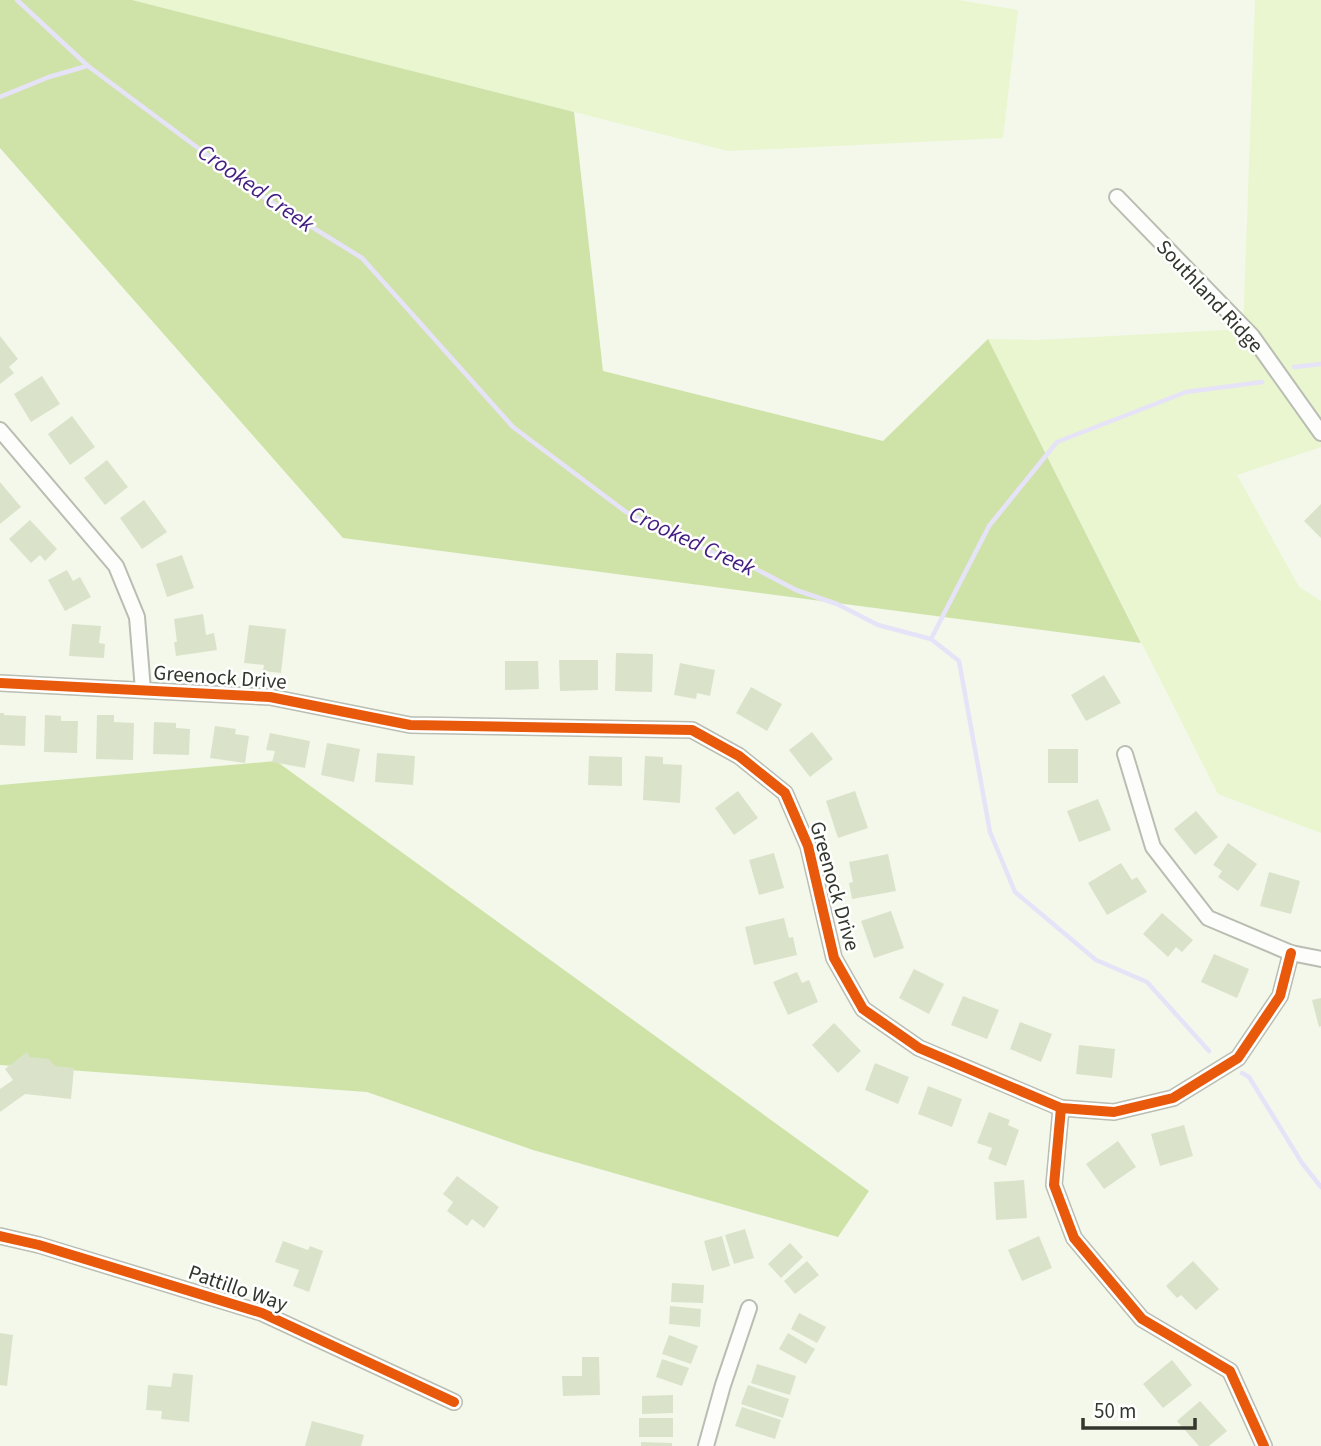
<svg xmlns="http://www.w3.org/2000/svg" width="1321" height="1446" font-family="'Source Sans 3',sans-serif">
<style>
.green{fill:#e9f6d0}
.forest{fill:#cfe3a9}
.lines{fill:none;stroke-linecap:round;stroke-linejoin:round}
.stream{stroke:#e6e3f8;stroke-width:4.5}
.building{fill:#dae3ca}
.minor-casing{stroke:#b9bdb2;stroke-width:18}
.minor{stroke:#fdfefc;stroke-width:14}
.cycleway-casing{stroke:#fff;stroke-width:15}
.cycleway{stroke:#e8590c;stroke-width:10}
.labels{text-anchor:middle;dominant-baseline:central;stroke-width:5;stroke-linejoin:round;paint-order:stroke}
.street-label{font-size:21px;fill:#32362c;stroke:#fff}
.water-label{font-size:23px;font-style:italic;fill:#431d81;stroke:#fff}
</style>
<rect width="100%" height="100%" fill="#f3f8ea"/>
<!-- green -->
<g class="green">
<polygon points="132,0 958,0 1018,10 1003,138 728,151"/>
<polygon points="1255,0 1321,0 1321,447 1237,475 1299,587 1321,601 1321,833 1218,794 988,339 1038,340 1243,329"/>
</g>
<!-- forest -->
<g class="forest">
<polygon points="0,0 132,0 574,112 603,371 883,441 988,339 1141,643 343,538 0,148"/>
<polygon points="276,761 869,1191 838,1237 533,1150 367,1092 0,1065 0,785"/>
</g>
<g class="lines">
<!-- stream -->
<g class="stream">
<polyline points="17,0 88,66 265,198 362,258 513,427 626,512 699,547 756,569 796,590 837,604 878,625 931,639 959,661 990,832 1015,892 1096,960 1147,982 1209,1051"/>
<polyline points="0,97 49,77 87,66"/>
<polyline points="1294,367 1321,364"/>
<polyline points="931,639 989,526 1057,442 1186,392 1262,382"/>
<polyline points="1242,1073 1249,1077 1302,1163 1321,1187"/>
</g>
</g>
<!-- building -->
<g class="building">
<polygon points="0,336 18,359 9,367 14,373 0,384"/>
<polygon points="42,376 60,404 31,422 14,394"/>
<polygon points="72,416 95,447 70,465 48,434"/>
<polygon points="107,460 128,487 105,505 84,478"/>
<polygon points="0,482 21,507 0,524"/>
<polygon points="144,500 167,532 142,549 120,518"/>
<polygon points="1321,504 1321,538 1304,521"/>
<polygon points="30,520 57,549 45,561 40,555 31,563 9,539"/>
<polygon points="182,555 194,588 167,597 156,564"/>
<polygon points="67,570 73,581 80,577 91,597 65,611 48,580"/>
<polygon points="203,614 206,635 214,633 217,650 176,656 174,642 177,642 174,619"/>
<polygon points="72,624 101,626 99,643 105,644 104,658 69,656"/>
<polygon points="249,625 286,629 281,673 263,671 264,665 244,663"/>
<polygon points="616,653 653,654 652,692 615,691"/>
<polygon points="559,660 598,660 598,690 560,691"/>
<polygon points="505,661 538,661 539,689 505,690"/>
<polygon points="680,663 715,670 710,696 697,693 696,699 674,695"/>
<polygon points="1104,675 1121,703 1086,721 1071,695"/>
<polygon points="751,687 782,704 767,731 736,713"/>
<polygon points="0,713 4,713 4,715 26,716 25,746 0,745"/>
<polygon points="45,715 61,716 61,721 78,721 77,753 44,752"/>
<polygon points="97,715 114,715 114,722 134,723 133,760 96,759"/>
<polygon points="154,722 176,723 176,728 190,729 189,755 153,754"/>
<polygon points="215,726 236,729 235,734 249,736 245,763 210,758"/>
<polygon points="812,732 833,759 810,777 789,750"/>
<polygon points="270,733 310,741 305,768 272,762 275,751 266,750"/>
<polygon points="327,743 360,749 354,782 321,775"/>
<rect x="1048" y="749" width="30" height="34"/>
<polygon points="377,753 415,756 413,785 375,782"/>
<polygon points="589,756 622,757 622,786 588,785"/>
<polygon points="645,756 663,757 663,764 682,765 680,803 643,800"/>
<polygon points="738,791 758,818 734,835 715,808"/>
<polygon points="855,791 868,828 838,838 826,801"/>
<polygon points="1098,799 1111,830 1079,842 1067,811"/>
<polygon points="1196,811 1218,837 1195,855 1174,829"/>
<polygon points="1228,843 1257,864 1238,891 1218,877 1222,871 1213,865"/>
<polygon points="774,853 784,888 759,895 749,860"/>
<polygon points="888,854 896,891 852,899 849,883 853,882 849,862"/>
<polygon points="1121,863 1132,880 1137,877 1147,892 1107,915 1088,883"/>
<polygon points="1269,872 1300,881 1291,914 1260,906"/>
<polygon points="891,911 904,948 874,958 861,921"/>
<polygon points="1162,913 1193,940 1182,952 1176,947 1168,957 1143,934"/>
<polygon points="784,918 789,938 793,937 797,955 754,965 745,927"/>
<polygon points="1214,954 1249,969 1237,998 1201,982"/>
<polygon points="914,969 944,984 929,1014 899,998"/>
<polygon points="797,972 802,983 809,980 818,1002 788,1015 773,982"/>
<polygon points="963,996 999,1010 987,1039 951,1025"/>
<polygon points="1321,998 1321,1026 1319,1027 1312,1000"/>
<polygon points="1020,1022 1052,1034 1041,1062 1010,1049"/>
<polygon points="834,1023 861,1051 838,1073 812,1045"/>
<polygon points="1079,1045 1115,1049 1112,1078 1076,1074"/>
<polygon points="27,1052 30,1057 49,1059 55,1066 74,1068 71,1099 25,1094 0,1112 0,1089 13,1080 5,1069"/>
<polygon points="875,1063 909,1077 898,1104 865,1090"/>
<polygon points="928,1086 962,1099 952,1127 918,1114"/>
<polygon points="989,1112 1010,1120 1008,1125 1019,1130 1006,1166 988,1159 992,1148 977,1143"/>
<polygon points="1184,1125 1193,1156 1160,1166 1151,1134"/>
<polygon points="1118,1141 1136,1167 1104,1189 1086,1164"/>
<polygon points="457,1176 499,1207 484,1228 472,1219 467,1226 447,1211 453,1202 443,1194"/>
<polygon points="1024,1180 1027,1218 996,1220 994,1182"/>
<polygon points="745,1229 754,1258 734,1264 725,1235"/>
<polygon points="722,1236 730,1266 712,1271 704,1241"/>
<polygon points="1039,1236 1052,1268 1022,1281 1008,1250"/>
<polygon points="283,1241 308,1250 310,1246 323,1251 309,1292 293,1286 299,1270 275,1262"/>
<polygon points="790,1243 803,1257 781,1278 768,1264"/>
<polygon points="807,1261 819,1275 795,1294 784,1281"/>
<polygon points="1193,1261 1219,1289 1196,1310 1181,1295 1177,1298 1166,1286"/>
<polygon points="672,1283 704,1285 703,1303 671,1302"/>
<polygon points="670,1306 701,1309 700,1327 669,1324"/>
<polygon points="799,1313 826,1327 817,1343 791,1329"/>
<polygon points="0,1333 13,1335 7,1386 0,1385"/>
<polygon points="788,1333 815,1349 806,1364 779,1349"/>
<polygon points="669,1335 698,1346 691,1364 662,1354"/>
<polygon points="582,1357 599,1357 600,1395 563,1396 562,1376 582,1376"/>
<polygon points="662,1359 689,1368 682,1386 656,1377"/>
<polygon points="1172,1360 1192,1385 1163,1408 1143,1384"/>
<polygon points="757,1364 796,1376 790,1395 751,1383"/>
<polygon points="173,1373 193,1375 189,1422 161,1419 162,1411 146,1410 148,1385 171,1387"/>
<polygon points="748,1385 789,1399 783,1418 741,1404"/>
<polygon points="673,1395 673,1413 642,1414 642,1396"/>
<polygon points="1200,1401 1227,1431 1209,1446 1199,1446 1177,1421"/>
<polygon points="742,1407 781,1420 775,1439 735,1426"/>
<rect x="639" y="1418" width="34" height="19"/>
<polygon points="312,1421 364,1435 361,1446 305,1446"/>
<polygon points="641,1442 672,1443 672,1446 641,1446"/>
</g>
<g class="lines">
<defs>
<g id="minor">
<polyline points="1117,197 1252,336 1321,433"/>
<polyline points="0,430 116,566 137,617 143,690"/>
<polyline points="0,683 270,697 410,725 692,730 739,756 785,793 808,846 834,958 863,1009 919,1048 1061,1108 1114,1112 1173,1098 1238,1058 1280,996 1291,953"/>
<polyline points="1125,754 1153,847 1208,918 1291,953 1321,959"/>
<polyline points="1061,1108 1054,1185 1074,1238 1142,1319 1230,1371 1264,1446"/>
<polyline points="0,1236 39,1245 262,1313 454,1402"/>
<polyline points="706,1446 723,1385 749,1308"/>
</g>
</defs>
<!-- minor casing -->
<use href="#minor" class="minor-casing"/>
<!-- minor -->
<use href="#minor" class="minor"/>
<defs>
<g id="cycleway">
<polyline points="0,683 270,697 410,725 692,730 739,756 785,793 808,846 834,958 863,1009 919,1048 1061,1108 1114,1112 1173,1098 1238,1058 1280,996 1291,953"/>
<polyline points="1061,1108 1054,1185 1074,1238 1142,1319 1230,1371 1264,1446"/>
<polyline points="0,1236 39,1245 262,1313 454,1402"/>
</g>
</defs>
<!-- cycleway casing -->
<use href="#cycleway" class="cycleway-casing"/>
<!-- cycleway -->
<use href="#cycleway" class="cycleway"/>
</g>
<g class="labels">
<!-- street labels -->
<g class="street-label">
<text transform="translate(1210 296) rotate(47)">Southland Ridge</text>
<text transform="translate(220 677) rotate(4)">Greenock Drive</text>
<text transform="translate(835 886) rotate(74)">Greenock Drive</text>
<text transform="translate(238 1288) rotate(19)">Pattillo Way</text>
</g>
<!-- water labels -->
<g class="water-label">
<text transform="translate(256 188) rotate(35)">Crooked Creek</text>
<text transform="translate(692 541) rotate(25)">Crooked Creek</text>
</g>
</g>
<!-- scale -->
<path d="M1083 1418v10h112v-10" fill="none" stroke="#32362c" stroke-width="3.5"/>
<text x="1094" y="1418" font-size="21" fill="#32362c" stroke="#ffffff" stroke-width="5" paint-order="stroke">50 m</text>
</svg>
